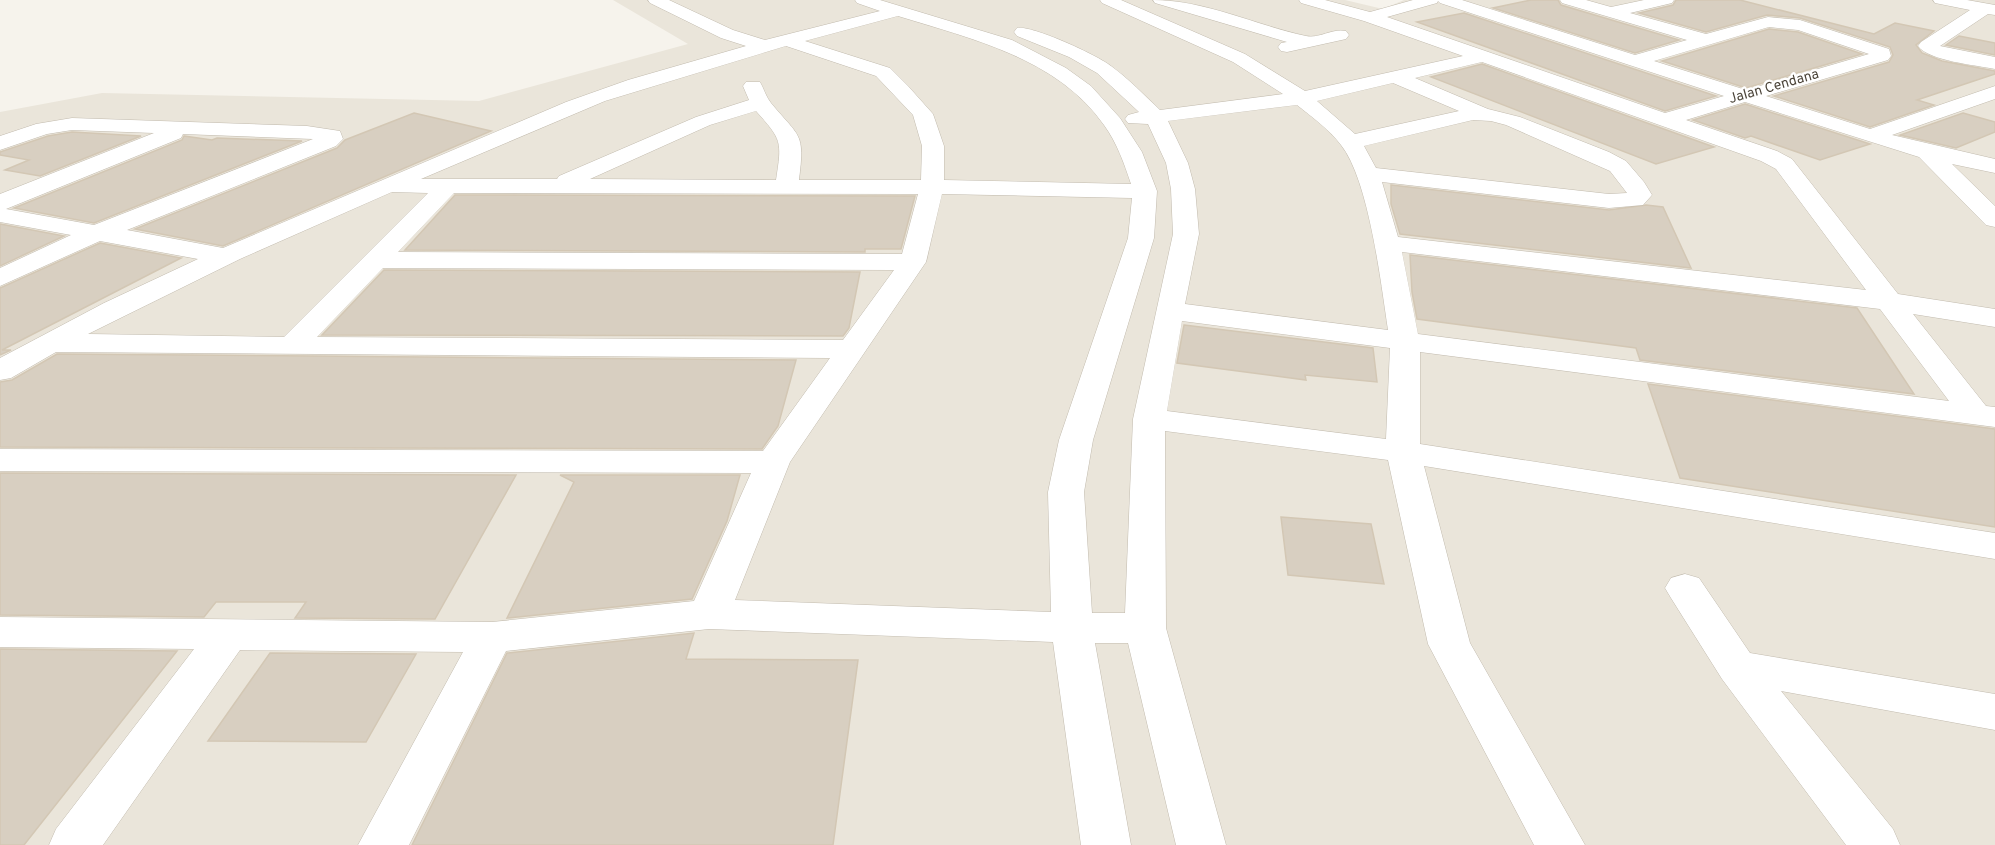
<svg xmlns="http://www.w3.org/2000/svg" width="1995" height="845" font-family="Overpass,sans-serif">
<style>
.residential{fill:#eae5da}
.building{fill:#d8cfc1;stroke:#d3c7b4;stroke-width:1.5}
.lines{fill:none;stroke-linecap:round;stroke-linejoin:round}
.street-casing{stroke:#c2bbae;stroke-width:1}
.street{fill:#fff;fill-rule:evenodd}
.labels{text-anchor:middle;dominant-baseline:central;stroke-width:4.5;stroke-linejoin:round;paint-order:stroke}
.far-street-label{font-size:14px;fill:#4b4439;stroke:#fff}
</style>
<rect width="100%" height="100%" fill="#f6f3ec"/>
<!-- residential -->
<polygon class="residential" points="613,0 1345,0 1383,9 1404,0 1995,0 1995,845 0,845 0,112 102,93 479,101 688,44"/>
<!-- building -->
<g class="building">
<polygon points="1531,0 1558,0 1561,5 1679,40 1635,53 1493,8"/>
<polygon points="1676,0 1740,0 1874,34 1895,23 1934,31 1916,45 1922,53 1942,61 1995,71 1995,74 1917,100 1934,105 1870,127 1774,96 1889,62 1893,55 1890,47 1800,18 1767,15 1706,32 1639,13 1673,5"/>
<polygon points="1464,13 1716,96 1665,111 1417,22"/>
<polygon points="1769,29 1798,32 1862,54 1746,88 1662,61"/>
<polygon points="1959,36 1995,43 1995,55 1946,45"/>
<polygon points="1482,64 1714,147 1656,164 1431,77"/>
<polygon points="1745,104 1870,144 1820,160 1751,136 1745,138 1693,120"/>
<polygon points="414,113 491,131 223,246 135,229 337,148 345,140"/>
<polygon points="1963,113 1995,122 1995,132 1956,148 1900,135"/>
<polygon points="72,132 141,136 40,176 5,170 29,160 0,155 0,152 48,136"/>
<polygon points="184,136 212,140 217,138 302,141 94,223 14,208 182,140"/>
<polygon points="1391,185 1609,210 1646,205 1663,207 1691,268 1400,234 1391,204"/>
<polygon points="455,195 915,196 901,249 865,249 865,252 405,250"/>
<polygon points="0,224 64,236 0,266"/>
<polygon points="100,243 181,258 2,350 11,350 0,355 0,288"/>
<polygon points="1410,255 1857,308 1914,394 1640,360 1636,348 1417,319 1412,292"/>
<polygon points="384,270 860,272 849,328 843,336 322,335"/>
<polygon points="1184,325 1373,348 1377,382 1305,375 1306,380 1177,363"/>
<polygon points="57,354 796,360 778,426 762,449 0,447 0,382 12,380"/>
<polygon points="1648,384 1995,429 1995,527 1680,478"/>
<polygon points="0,473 516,475 435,619 295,618 306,602 216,602 204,617 0,615"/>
<polygon points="560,475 740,475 727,521 692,599 507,618 574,482"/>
<polygon points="1281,517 1371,524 1384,584 1288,575"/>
<polygon points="694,633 686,659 858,660 833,845 412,845 507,653"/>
<polygon points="0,649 177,651 24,845 0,845"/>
<polygon points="270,653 416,654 366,742 208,741"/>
</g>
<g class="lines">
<defs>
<g id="street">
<path d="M 648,0 L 669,0 L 733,30 L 765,40 L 880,11 L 857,3 L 855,0 L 880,0 L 1012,40 L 1066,68 L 1091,86 L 1120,118 L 1142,152 L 1157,191 L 1154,238 L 1093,440 L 1084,492 L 1092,613 L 1125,613 L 1133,419 L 1173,234 L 1171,189 L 1166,163 L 1148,124 L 1128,123 L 1125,119 L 1128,115 L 1139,112 L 1097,73 L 1069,57 L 1017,36 L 1014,32 L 1017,28 C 1032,25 1097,55 1111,66 C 1129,79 1144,95 1160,110 L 1283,94 L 1233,62 L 1102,3 L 1100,0 L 1121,0 L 1245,54 L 1305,91 L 1463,56 L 1364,21 L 1301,3 L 1299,0 L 1325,0 L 1370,12 L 1413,0 L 1462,0 L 1635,55 L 1687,40 L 1562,3 L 1560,0 L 1586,0 L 1611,7 L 1644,0 L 1674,0 L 1672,3 L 1630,13 L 1706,34 L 1768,17 L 1800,20 L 1889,49 L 1891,56 L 1888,60 L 1766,96 L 1870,129 L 1995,86 L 1995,99 L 1892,135 L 1995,159 L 1995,173 L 1952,164 L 1995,206 L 1995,227 L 1986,225 L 1919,157 L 1745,102 L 1686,120 L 1777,151 L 1792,159 L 1898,294 L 1995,309 L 1995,327 L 1913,314 L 1986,406 L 1995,407 L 1995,427 L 1420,352 L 1420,444 L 1995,533 L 1995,559 L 1424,466 L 1470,643 L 1585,845 L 1534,845 L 1428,644 L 1388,460 L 1165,431 L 1166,628 L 1226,845 L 1176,845 L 1128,643 L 1095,643 L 1131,845 L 1081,845 L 1053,642 L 709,629 L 506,651 L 409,845 L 358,845 L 463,652 L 240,650 L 103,845 L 49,845 L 56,829 L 194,649 L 0,647 L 0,617 L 492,622 L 694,601 L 751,473 L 0,471 L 0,449 L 763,451 L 830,358 L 56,352 L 11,378 L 0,380 L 0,358 L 104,303 L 198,259 L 100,241 L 0,286 L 0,268 L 71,235 L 0,222 L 0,194 L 154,133 L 72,130 L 47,134 L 0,150 L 0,136 L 36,124 L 72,118 L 307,126 L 340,131 L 343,139 L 336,146 L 127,230 L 223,248 L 566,102 L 628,80 L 746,46 L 721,38 L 650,3 ZM 1438,1 L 1440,3 L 1724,96 L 1665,113 L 1387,17 L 1437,3 ZM 898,16 C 972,39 1057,58 1104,125 C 1117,143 1124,163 1131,184 L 944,180 L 944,146 L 933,114 L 908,86 L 890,68 L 805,41 ZM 1769,27 L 1798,30 L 1869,54 L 1746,90 L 1654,61 ZM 786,46 L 876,76 L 913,115 L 922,146 L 921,180 L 799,180 C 805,132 800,138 771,103 C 766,97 764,89 760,82 L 746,82 L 743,86 L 749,100 L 696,117 L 559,176 L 557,179 L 421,179 L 605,101 ZM 1482,62 L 1761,161 L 1776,169 L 1866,290 L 1398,237 L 1382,182 L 1609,208 L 1643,205 L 1652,195 L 1644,182 L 1626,161 L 1609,152 L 1520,117 L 1488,109 L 1415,78 ZM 1393,83 L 1459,111 L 1355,134 L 1317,101 ZM 1297,105 C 1312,117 1330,130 1341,145 C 1369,180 1381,284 1388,330 L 1185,304 L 1199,234 L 1195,189 L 1188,163 L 1168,121 ZM 756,111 C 782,140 782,141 776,180 L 590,179 L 710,125 ZM 1473,120 L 1491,121 L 1506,125 L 1610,171 L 1627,193 L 1609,194 L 1376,168 L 1364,146 ZM 183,134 L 313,139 L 94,225 L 6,209 L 181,138 ZM 392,192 L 428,193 L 284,337 L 88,334 L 240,259 ZM 454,193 L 918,194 L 902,254 L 398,252 ZM 942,194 L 1132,198 L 1128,238 L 1059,440 L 1048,492 L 1051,612 L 735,600 L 790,462 L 926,262 ZM 1402,252 L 1880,309 L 1949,401 L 1418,334 ZM 383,268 L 894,270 L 843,340 L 317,337 ZM 1182,321 L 1390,348 L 1386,439 L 1167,411 Z"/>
<path d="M 1153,0 C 1205,0 1255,25 1306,36 C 1319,39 1332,28 1346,31 L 1349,35 L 1346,39 L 1287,52 L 1281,51 L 1278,47 L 1281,43 L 1287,42 L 1155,3 Z"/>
<path d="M 1933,0 L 1967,0 L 1995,5 L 1995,15 L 1988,14 L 1940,46 L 1995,57 L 1995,69 C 1976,65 1929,61 1918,46 L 1921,42 L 1970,10 L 1935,3 Z"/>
<polygon points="1685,574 1699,578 1750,653 1995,694 1995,730 1781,691 1893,829 1900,845 1846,845 1722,679 1671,598 1665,588 1671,578"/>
</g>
</defs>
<!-- street casing -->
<use href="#street" class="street-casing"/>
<!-- street -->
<use href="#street" class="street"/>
</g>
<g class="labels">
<!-- far-street labels -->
<g class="far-street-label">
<text transform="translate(1774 87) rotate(-16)">Jalan Cendana</text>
</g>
</g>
</svg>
